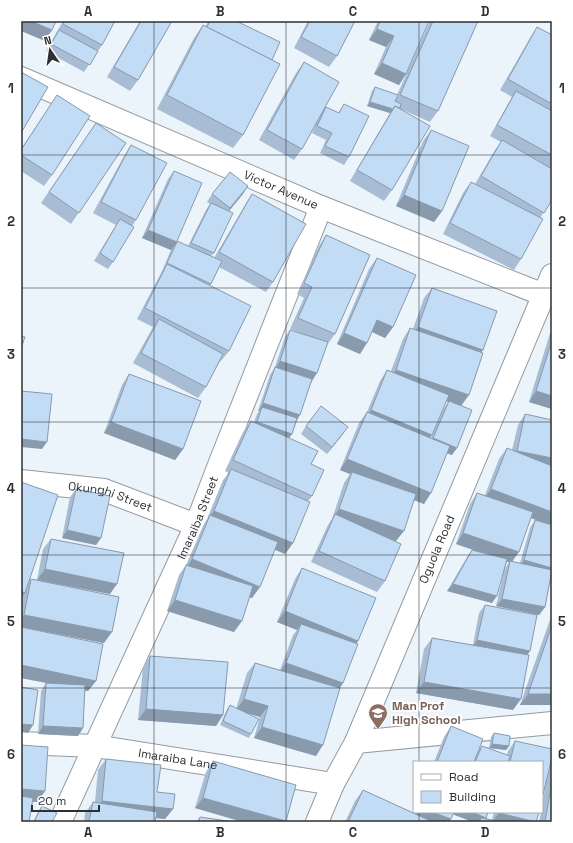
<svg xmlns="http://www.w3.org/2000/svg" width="573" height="843" font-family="'Space Grotesk',sans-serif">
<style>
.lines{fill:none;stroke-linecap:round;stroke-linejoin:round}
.minor-casing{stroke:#949ba2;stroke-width:24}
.minor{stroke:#fff;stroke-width:22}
.wall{fill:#a8bdd3;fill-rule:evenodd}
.shaded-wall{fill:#889aac}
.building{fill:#c3dcf5;stroke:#889aac}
.grid{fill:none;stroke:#2d3033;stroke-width:1;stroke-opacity:0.55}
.labels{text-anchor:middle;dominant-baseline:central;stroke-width:4;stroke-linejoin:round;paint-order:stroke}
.street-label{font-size:12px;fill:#2d3033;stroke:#fff}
.education-label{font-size:12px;font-weight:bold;fill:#785e54;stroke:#fff;text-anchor:start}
.neatline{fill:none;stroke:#2d3033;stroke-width:1.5}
.grid-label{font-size:13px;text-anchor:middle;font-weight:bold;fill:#2d3033}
</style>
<rect width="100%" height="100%" fill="#ebf3fb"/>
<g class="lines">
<defs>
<g id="minor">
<path id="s1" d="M 21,78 L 321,207 L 544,295"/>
<path id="s2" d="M 21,481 L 104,490 L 196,525"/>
<polyline points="356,742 552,723"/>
<path id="s3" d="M 21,743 L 95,746 L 333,784"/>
<path id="s4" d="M 60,822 L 196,525 L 221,460 L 321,207"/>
<path id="s5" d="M 317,822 L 333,784 L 356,742 L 552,275"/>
</g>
</defs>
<!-- minor casing -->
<use href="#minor" class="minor-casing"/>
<!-- minor -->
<use href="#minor" class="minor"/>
</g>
<!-- wall -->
<g class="wall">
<polygon points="63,21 115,21 102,45 84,72 46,51"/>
<polygon points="140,21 172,21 138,80 130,91 107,77"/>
<polygon points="208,21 236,21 272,60 243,135 233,148 157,109 194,38 203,25 206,26"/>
<polygon points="308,21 355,21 337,56 329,67 294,48"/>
<polygon points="378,21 429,21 406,74 399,85 374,74 386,47 369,40"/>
<polygon points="430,21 478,21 438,111 430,122 403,110 392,190 384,201 350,181 390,113 367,106 372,91 375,87 397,95"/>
<polygon points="537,27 552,35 552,200 540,218 521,259 514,270 443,234 463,193 471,182 475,184 495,150 501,142 490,136 509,102 512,97 500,90 530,38"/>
<polygon points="304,62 324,110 326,107 338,113 344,104 349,157 344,165 320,153 326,140 312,133 317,122 302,149 294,160 259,140 296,73"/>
<polygon points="57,95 52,175 44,186 21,171 21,149"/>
<polygon points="96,123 126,143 71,224 41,203"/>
<polygon points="431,130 442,211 434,222 396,206 423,141"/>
<polygon points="131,145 136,220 132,226 113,262 108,269 94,261 116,225 93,213 124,156"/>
<polygon points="174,171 177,241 188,246 206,210 210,204 207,202 212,194 243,194 228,211 214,253 211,256 214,258 245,205 252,194 273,282 266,292 219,267 210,286 229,351 221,361 220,361 206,387 198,398 133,363 153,327 137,319 160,275 162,271 171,250 142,238 168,179"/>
<polygon points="326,235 335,334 327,345 312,381 292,434 289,438 311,464 312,496 308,501 293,543 285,554 275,549 252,598 249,597 234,632 167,611 179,575 186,565 203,526 207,519 223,480 229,473 225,471 243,432 251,421 254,422 257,414 259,411 258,411 270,375 275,367 285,337 290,330 301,333 290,329 304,298 297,294 319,246"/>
<polygon points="377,258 393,327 385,338 372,332 360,354 337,344 369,269"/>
<path d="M 432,288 L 481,352 L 461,406 L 452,455 L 447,453 L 424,504 L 414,500 L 396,541 L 385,581 L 377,592 L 311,562 L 328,525 L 332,519 L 344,483 L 350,474 L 340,470 L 359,423 L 367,412 L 380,381 L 387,370 L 391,371 L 403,339 L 410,328 L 413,329 L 424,298 ZM 446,401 L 448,402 L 444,408 L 431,438 L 430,438 Z"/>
<polygon points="552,330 552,409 529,402 550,333"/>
<polygon points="129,374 183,449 175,460 104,433 122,385"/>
<path d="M 525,414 L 552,577 L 551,577 L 545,607 L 539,615 L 496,606 L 504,571 L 492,603 L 447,591 L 467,557 L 472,550 L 477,551 L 456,544 L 470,504 L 477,493 L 485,495 L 499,459 L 507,448 L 512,450 L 518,425 ZM 531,518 L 540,521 L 535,520 L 530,528 L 520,563 L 512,562 ZM 507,561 L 509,562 L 505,569 Z"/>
<polygon points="306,426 343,434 327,454 301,434"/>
<polygon points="21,482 28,583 31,579 104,643 21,627 21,602 22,597 21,598"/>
<polygon points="76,489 101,538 96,545 62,538 70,497"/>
<polygon points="51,539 110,594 37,580 43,549"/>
<polygon points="302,568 356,644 316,756 254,738 260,717 243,712 251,734 249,738 220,725 227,709 230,705 236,709 247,673 255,663 280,670 293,635 297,630 277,622 295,579"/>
<polygon points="485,605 527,655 513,710 416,693 424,649 432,638 473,645 479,613"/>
<polygon points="552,614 552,705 520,705"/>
<polygon points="21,627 96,681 88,691 85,691 83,728 78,736 38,734 41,691 46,683 47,683 21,678"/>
<polygon points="150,656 223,715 216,726 138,720 143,667"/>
<polygon points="451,726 478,751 482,746 507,755 508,751 515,741 552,749 552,748 552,822 539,822 541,812 542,812 542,806 546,782 542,762 434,762 444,737"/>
<polygon points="494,733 509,746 506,750 489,748 491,737"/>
<polygon points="106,759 157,792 173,809 165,819 156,818 155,822 84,822 85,813 93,802 95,802 98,770"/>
<polygon points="213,761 286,821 285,822 243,822 195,808 206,772"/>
<polygon points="363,790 414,813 414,812 488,812 486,818 492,820 494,812 539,812 536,822 473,822 453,814 449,822 345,822 355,801"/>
<polygon points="42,806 52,822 33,822 39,810"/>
<polygon points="200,817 234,822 196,822"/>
</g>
<!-- shaded-wall -->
<g class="shaded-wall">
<polygon points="21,21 31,21 52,30 45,41 21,31"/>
<polygon points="377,29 394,36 386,47 369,40"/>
<polygon points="382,63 406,74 399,85 374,74"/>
<polygon points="370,102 393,109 390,113 367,106"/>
<polygon points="248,186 243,194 225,216 230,208"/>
<polygon points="404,195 442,211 434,222 396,206"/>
<polygon points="148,230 177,242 171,250 142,238"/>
<polygon points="377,320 393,327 385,338 370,331"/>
<polygon points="418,327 483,350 475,361 410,338"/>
<polygon points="344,333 367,343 360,354 337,344"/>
<polygon points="280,361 317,373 312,381 275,369"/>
<polygon points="396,370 469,395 461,406 388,381"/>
<polygon points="536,391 552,396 552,409 529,402"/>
<polygon points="263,403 300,415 295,423 262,407 259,411 258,411"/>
<polygon points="371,410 432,435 424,445 364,421"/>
<polygon points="111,422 183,449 175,460 104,433"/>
<polygon points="257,422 292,434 287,441 251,430"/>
<polygon points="348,427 343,434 327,454 332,447"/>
<polygon points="433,438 457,448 452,455 428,446"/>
<polygon points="21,439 47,442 42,449 21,447"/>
<polygon points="517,451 552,458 552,471 509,462"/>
<polygon points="347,459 431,493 424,504 351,475 352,472 350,474 340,470"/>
<polygon points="491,489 552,512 552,526 483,500"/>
<polygon points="339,509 404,531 396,541 335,515"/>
<polygon points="214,511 293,543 285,554 207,522 209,517"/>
<polygon points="67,530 101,538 96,545 62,538"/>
<polygon points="463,533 519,552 511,563 456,544"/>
<polygon points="192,559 260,587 252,598 185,570"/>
<polygon points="524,560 552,568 552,577 519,568"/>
<polygon points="45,569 117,584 110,594 37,580"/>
<polygon points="453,584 497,596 492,603 447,591"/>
<polygon points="21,591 25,593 21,598"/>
<polygon points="502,599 545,607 539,615 496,606"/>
<polygon points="175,600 242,621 234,632 167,611"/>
<polygon points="285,611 358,641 351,651 301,624 297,630 277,622"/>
<polygon points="24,615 112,632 104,643 21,627 21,619"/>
<polygon points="477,640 530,651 525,658 472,648"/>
<polygon points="286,663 343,683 336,694 279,673"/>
<polygon points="21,665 96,681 88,691 21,678"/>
<polygon points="424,682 521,699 513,710 416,693"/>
<polygon points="528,694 552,694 552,705 520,705"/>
<polygon points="244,699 268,706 260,717 236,710"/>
<polygon points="146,709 223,715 216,726 138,720"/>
<polygon points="21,724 33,725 28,733 21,732"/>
<polygon points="43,726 83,728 78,736 38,734"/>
<polygon points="262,727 323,745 316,756 254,738"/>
<polygon points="492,744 509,746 506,750 489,748"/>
<polygon points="21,789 45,791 38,802 21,801"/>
<polygon points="203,798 286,821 285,822 243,822 195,808"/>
<polygon points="102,801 173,809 165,819 94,812"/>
<polygon points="416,812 432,812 451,819 449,822 422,822 412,818"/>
<polygon points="454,812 472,812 486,818 483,822 481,818 478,822 473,822 452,814"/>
<polygon points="499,813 536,822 492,822"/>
</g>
<!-- building -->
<g class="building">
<polygon points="31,21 56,21 52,30"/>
<polygon points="65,21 115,21 102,45 63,24"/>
<polygon points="141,21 172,21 138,80 114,67"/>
<polygon points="210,21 236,21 280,42 272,60 207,27"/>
<polygon points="310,21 355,21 337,56 301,37"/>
<polygon points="380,21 429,21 406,74 382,63 394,36 377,29"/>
<polygon points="433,21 478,21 438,111 400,95"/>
<polygon points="203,25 280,64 243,135 167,95"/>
<polygon points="537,27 552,35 552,100 550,103 508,79"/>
<polygon points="59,30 98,51 90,65 51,44"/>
<polygon points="304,62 339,82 302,149 267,130"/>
<polygon points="21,72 48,87 21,133"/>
<polygon points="375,87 398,95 395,101 401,104 400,108 395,106 393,109 370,102"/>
<polygon points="516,91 552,111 552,155 497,125"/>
<polygon points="57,95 90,116 52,175 21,155 21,150"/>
<polygon points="344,104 369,116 349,157 325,146 332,133 317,126 326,107 339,113"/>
<polygon points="395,106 430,126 392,190 357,170"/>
<polygon points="96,123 126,143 79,213 49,192"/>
<polygon points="431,130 469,146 442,211 404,195"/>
<polygon points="502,140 552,169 552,200 544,213 481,176"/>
<polygon points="131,145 167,163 136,220 101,202"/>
<polygon points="174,171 202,183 177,241 222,261 211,284 167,263 177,242 148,230"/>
<polygon points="230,172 248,186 230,208 212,194"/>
<polygon points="471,182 543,219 521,259 450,223"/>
<polygon points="252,194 306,224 273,282 219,252"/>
<polygon points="211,203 233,213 214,253 191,243"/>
<polygon points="120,219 134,227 113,262 100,253"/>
<polygon points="326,235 370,255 335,334 298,318 312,287 304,283"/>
<polygon points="377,258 416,275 393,327 377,320 367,343 344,333"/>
<polygon points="167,264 251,306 229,351 145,308"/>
<polygon points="432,288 497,311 483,350 418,327"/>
<polygon points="159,319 223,354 206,387 141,353"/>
<polygon points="410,328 483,353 469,395 396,370"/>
<polygon points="290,330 328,342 317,373 280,361"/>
<polygon points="21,336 25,337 21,348"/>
<polygon points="552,340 552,396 536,391"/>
<polygon points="275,367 312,379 300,415 263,403"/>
<polygon points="387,370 449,395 432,435 371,410"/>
<polygon points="129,374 201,401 183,449 111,422"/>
<polygon points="21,391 52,394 47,442 21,439"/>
<polygon points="449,401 472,410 457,448 433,438"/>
<polygon points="321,406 348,427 332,447 306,426"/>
<polygon points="262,407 297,418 292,434 257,422"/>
<polygon points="367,412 450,446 431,493 347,459"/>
<polygon points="525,414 552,420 552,458 517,451"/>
<polygon points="251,421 318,451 311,464 324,470 312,496 233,460"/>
<polygon points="507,448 552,466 552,512 491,489"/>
<polygon points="231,469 310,502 293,543 214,511"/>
<polygon points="352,472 416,494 404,531 339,509"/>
<polygon points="21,482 58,495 25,593 21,591"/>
<polygon points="76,489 110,496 101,538 67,530"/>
<polygon points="477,493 533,512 519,552 463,533"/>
<polygon points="335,514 401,544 385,581 319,551"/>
<polygon points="210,515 278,542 260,587 192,559"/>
<polygon points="535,520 552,525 552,568 524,560"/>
<polygon points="51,539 124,553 117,584 45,569"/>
<polygon points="472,550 507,559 497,596 453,584"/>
<polygon points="510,561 552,570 545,607 502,599"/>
<polygon points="186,565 253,586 242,621 175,600"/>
<polygon points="302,568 376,598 358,641 285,611"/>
<polygon points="31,579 119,597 112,632 24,615"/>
<polygon points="485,605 537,615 530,651 477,640"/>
<polygon points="301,624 358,644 343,683 286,663"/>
<polygon points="552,625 552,694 528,694"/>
<polygon points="21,627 103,644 96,681 21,665"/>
<polygon points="432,638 529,655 521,699 424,682"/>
<polygon points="150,656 228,662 223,715 146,709"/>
<polygon points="255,663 340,688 323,745 262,727 268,706 244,699"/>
<polygon points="46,683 85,685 83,728 43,726"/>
<polygon points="21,687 38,690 33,725 21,724"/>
<polygon points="230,705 259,719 251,734 223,721"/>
<polygon points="451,726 483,739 474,762 437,762"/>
<polygon points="494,733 510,736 509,746 492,744"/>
<polygon points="515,741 552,749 552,757 542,799 542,762 510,762"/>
<polygon points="21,745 48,747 45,791 21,789"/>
<polygon points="482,746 510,756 508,762 475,762"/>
<polygon points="106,759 161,765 157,792 175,794 173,809 102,801"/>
<polygon points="213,761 296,785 286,821 203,798"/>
<polygon points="552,781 552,822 545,822"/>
<polygon points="363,790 433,822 348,822"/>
<polygon points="21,796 33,798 29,822 21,822"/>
<polygon points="93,802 157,812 155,822 89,822"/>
<polygon points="42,806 57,813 52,822 34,822"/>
<polygon points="432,812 454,812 451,819"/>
<polygon points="472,812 488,812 486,818"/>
<polygon points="499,812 539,812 536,822 499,813"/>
<polygon points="200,817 234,822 199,822"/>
<polygon points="481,818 503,822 480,822"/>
</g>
<!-- grid -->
<path class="grid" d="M 154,21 L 154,822M 286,21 L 286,822M 419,21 L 419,762M 21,155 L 552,155M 21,288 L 552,288M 21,422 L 552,422M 21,555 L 552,555M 21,688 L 552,688M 419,812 L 419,822"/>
<!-- icons -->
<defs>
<symbol id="school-pin" viewBox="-11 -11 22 30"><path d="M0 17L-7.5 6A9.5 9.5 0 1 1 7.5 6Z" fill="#8d6e63" stroke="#fff"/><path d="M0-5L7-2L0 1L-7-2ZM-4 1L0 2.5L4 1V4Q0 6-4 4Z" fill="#fff"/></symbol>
</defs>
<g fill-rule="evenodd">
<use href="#school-pin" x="367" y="702" width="22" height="30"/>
</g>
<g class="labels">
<!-- street labels -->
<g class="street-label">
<text stroke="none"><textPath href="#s1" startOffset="283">Victor Avenue</textPath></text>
<text stroke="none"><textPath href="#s2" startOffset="91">Okunghi Street</textPath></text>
<text stroke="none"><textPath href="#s4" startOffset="334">Imaraiba Street</textPath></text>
<text stroke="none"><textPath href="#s5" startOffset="298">Oguola Road</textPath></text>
<text stroke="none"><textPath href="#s3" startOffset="158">Imaraiba Lane</textPath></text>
</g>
<!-- education labels -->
<g class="education-label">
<text x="392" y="706">Man Prof<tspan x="392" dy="14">High School</tspan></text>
</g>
</g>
<!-- border -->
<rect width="573" height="843" fill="none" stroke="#ffffff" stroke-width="44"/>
<!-- legend -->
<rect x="413" y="761" width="130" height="52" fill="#ffffff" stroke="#abacad"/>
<rect x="421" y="774" width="20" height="6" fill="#ffffff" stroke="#abacad"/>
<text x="449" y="781" font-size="12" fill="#2d3033">Road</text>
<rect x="421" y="791" width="20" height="12" fill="#c3dcf5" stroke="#abacad"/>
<text x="449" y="801" font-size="12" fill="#2d3033">Building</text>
<!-- north arrow -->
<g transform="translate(50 50) rotate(347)" stroke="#ffffff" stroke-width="3" paint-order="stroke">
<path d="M0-3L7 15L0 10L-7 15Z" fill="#2d3033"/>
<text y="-6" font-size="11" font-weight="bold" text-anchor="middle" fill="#2d3033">N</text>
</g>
<!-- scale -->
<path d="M32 805v6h67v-6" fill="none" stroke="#2d3033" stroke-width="2"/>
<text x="38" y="805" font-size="12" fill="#2d3033" stroke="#ffffff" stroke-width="3" paint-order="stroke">20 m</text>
<rect x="22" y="22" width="529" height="799" class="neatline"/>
<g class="grid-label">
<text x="88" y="16">A</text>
<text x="220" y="16">B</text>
<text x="353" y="16">C</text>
<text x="485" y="16">D</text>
<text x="11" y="93">1</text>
<text x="562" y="93">1</text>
<text x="11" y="226">2</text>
<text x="562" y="226">2</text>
<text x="11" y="359">3</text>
<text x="562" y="359">3</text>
<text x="11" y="493">4</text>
<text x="562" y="493">4</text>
<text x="11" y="626">5</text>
<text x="562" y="626">5</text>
<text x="11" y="759">6</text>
<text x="562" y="759">6</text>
<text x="88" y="837">A</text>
<text x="220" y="837">B</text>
<text x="353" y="837">C</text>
<text x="485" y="837">D</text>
</g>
</svg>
